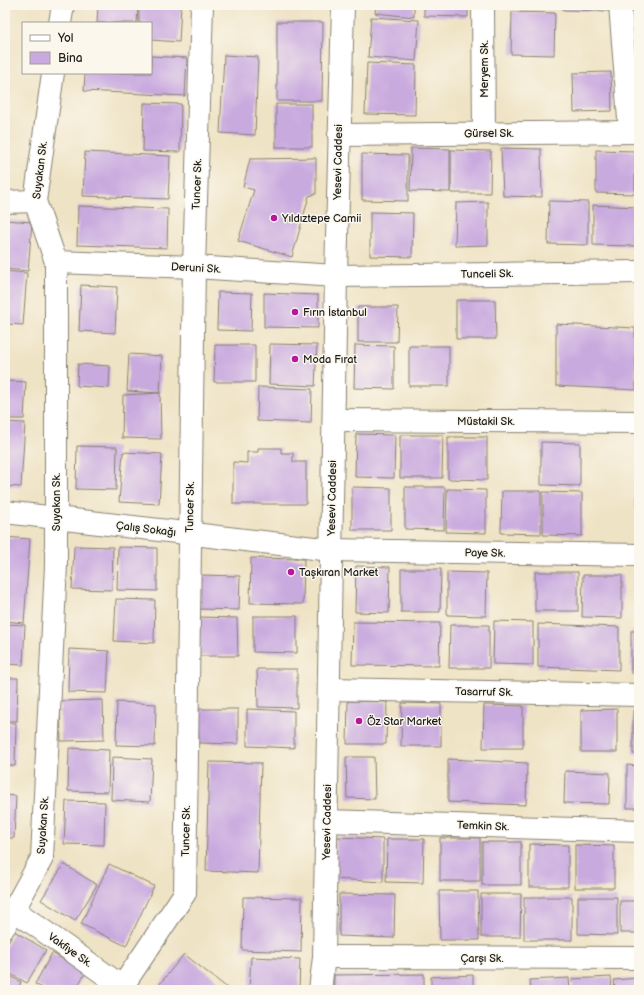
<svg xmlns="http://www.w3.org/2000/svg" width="644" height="995" font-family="'Balsamiq Sans',sans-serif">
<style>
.building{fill:#c9aadf}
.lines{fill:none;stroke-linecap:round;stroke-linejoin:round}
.minor-casing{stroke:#868070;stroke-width:24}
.tertiary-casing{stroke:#868070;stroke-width:24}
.minor{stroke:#fff;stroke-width:22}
.tertiary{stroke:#fff;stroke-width:22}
.poi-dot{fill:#b5179e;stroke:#fbf7ec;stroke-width:1.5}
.labels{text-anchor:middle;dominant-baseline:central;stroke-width:3;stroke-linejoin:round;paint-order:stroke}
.street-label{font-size:11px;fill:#1c1c1c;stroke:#fbf7ec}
.poi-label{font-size:11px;fill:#1c1c1c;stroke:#fbf7ec;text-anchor:start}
</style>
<rect width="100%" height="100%" fill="#fbf7ec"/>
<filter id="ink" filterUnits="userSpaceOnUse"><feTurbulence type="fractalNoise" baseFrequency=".025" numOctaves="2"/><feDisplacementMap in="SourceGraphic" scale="8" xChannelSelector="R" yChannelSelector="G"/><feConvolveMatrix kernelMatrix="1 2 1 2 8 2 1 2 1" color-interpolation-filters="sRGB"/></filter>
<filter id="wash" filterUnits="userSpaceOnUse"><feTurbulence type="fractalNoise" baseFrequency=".012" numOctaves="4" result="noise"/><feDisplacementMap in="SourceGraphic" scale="16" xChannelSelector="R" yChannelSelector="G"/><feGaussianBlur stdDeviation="0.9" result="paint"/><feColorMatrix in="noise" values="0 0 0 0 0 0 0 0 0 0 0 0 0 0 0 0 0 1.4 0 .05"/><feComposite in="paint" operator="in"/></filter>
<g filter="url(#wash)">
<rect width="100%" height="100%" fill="#efe3c5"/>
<g id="blocks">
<!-- building -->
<g class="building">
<polygon points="98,5 138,5 137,23 97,23"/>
<polygon points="139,5 181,5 179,42 151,40 151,23 139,23"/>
<polygon points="376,5 414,5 414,17 375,13"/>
<polygon points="424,5 468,5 468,17 424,16"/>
<polygon points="563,5 609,5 609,11 563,10"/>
<polygon points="512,12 555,13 554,55 511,54"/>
<polygon points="371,17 419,20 416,61 368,57"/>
<polygon points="277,22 323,22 322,101 277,101"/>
<polygon points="224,55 258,57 255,135 220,133"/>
<polygon points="151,56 187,58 185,96 84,91 85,73 151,73"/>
<polygon points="367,63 416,65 415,115 365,114"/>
<polygon points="611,72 612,111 574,112 573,73"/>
<polygon points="144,103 181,104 180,152 143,151"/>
<rect x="276" y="104" width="36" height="43"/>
<polygon points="411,148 450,149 450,192 410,191"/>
<polygon points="501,148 541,149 542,197 503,196"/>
<polygon points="451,150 491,151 490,193 451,193"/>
<polygon points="596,150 635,151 635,194 596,193"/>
<polygon points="85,152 170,156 168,199 83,196"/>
<polygon points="362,154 408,155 408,201 362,200"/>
<polygon points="316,158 316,194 309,196 292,257 238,241 254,190 243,187 250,159"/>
<polygon points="549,201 588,202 588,245 548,244"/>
<polygon points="488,202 488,245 455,246 456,203"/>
<polygon points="593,205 636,207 635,246 593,245"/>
<polygon points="78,206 168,209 167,248 77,245"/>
<polygon points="370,212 413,213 412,257 370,256"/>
<polygon points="5,220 32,222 28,271 5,269"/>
<polygon points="5,271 27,273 23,325 5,324"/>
<polygon points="81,285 117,287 115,333 79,331"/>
<polygon points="218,292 252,293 251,331 217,330"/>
<polygon points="264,293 318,295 318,328 264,327"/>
<polygon points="456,300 495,300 496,339 456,339"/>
<polygon points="358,307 398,307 397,342 358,342"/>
<polygon points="556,324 635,328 636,390 556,386"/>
<polygon points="270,344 317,345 315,386 269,384"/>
<polygon points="215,345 255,345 255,382 214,382"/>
<polygon points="355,345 394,346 394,389 354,388"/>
<rect x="409" y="346" width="40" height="40"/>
<polygon points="129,354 162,356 160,393 127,391"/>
<polygon points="78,364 110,366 109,388 77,386"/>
<polygon points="5,381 26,382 24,419 5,419"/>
<polygon points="258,387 312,389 311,423 257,421"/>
<polygon points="160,393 161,439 122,438 123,395"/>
<polygon points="5,422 25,423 21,487 5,486"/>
<polygon points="356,434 395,435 394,478 355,477"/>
<polygon points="400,435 443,435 442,478 400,478"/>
<polygon points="448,437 487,437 487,480 448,479"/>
<polygon points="541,442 580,443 580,486 541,485"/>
<polygon points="77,446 117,447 116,490 76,489"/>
<polygon points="258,448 281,448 281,453 293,453 293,462 306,462 306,504 233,504 233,462 247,463 247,452 258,452"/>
<polygon points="123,452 162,454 159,504 119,502"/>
<polygon points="352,487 391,488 391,530 352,530"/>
<polygon points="405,487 445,487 444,530 405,529"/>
<polygon points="447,489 486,490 486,533 446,532"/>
<polygon points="502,491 541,491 541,534 501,533"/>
<polygon points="543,492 582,493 582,536 543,535"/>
<polygon points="637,493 639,493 639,525 637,523"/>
<polygon points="5,537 30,539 24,623 5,621"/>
<polygon points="74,546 113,547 112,590 72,589"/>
<polygon points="118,547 157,548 157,591 117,590"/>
<polygon points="251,558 304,559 303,604 250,603"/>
<polygon points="356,566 390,567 389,613 355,612"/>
<polygon points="401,569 441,569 440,612 401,612"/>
<polygon points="447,572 487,573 486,616 447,615"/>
<rect x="535" y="572" width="43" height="39"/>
<polygon points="201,575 240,576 239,610 199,609"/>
<polygon points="583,575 622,575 622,618 582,617"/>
<polygon points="116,599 155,600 154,643 114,641"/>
<polygon points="253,616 297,616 297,653 253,652"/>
<polygon points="198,617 237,618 238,656 199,656"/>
<polygon points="494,621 533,622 533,665 493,664"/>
<polygon points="353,622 440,623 439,666 352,665"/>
<polygon points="5,624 25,625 23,665 5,664"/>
<polygon points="538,624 619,627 619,670 538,667"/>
<polygon points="450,625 489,625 489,668 449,668"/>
<rect x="631" y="631" width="8" height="42"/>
<polygon points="69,649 109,651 107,693 68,692"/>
<polygon points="257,669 297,669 297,708 258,707"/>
<polygon points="5,678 18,678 17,721 5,721"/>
<polygon points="103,700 104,740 61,741 60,701"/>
<polygon points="348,701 387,702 386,744 347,744"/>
<polygon points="117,702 156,704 155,746 116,745"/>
<polygon points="402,703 441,704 441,746 401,746"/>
<polygon points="484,705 523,706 523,748 483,748"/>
<polygon points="198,709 238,709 238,744 199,743"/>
<polygon points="247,709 294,711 294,748 247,746"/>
<polygon points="617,709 617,752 581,752 581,710"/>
<rect x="633" y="711" width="6" height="43"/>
<polygon points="5,723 16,723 15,766 5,765"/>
<polygon points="69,748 109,750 108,792 68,791"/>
<polygon points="112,757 152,759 150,802 111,800"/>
<polygon points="346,757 374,757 375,799 347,798"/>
<polygon points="448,759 527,763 526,805 448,802"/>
<polygon points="209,762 261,763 258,873 206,871"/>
<polygon points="627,765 639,766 639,808 627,808"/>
<polygon points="565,771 610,773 609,804 564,803"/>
<polygon points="5,795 16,796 14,838 5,838"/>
<polygon points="66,801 105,802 104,845 64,844"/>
<polygon points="336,837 383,839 383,882 335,879"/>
<rect x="440" y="838" width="40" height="43"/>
<polygon points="387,839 424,839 423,883 386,882"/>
<rect x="482" y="842" width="39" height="43"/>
<polygon points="529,844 568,845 568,887 529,887"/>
<polygon points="575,845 614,846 614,888 575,888"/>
<polygon points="64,864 97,885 75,921 41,900"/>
<polygon points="109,864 154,886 126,946 81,924"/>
<polygon points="439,891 478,891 479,940 440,940"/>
<polygon points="339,894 395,895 394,938 339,936"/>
<polygon points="481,894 521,894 520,937 481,937"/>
<polygon points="243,897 302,898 301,952 242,950"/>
<rect x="524" y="897" width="48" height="43"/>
<polygon points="578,897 617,897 617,935 578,934"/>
<rect x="620" y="901" width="19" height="32"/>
<polygon points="14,931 46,950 27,983 5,971 5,948"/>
<polygon points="52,953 86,972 75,990 46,990 35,984"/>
<polygon points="184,954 230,990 165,990 159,985"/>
<polygon points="251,957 300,959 299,990 249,990"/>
<polygon points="5,973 21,982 17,990 5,990"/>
<polygon points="424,974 424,990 334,990 334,975"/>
<polygon points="473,975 473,990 431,990 431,977"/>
<polygon points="611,977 612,990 573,990 572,979"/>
<polygon points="569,978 570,990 531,990 530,980"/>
<polygon points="639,978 639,990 615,990 614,980"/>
</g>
</g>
</g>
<g filter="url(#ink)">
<use href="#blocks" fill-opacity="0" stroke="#868070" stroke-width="1"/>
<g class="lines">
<defs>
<g id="minor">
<polyline points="483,5 484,133"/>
<polyline points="620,5 630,132"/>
<polyline points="60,23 63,5"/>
<polyline points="339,135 639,132"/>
<polyline points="5,202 35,201"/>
<polyline points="56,262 194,267 336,276 639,272"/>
<polyline points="334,420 639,422"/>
<polyline points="5,512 331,550 639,555"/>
<polyline points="329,689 639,695"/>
<polyline points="327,821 639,831"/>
<polyline points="14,910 127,990"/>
<polyline points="5,926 42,858 56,565 56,262 35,201 53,73"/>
<polyline points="324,957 639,958"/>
<polyline points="120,990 185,893 194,267 202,5"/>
</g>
<polyline id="tertiary" points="320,990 324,957 336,276 343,5"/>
</defs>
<!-- minor casing -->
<use href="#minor" class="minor-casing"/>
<!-- tertiary casing -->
<use href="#tertiary" class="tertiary-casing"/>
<!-- minor -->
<use href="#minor" class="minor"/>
<!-- tertiary -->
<use href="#tertiary" class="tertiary"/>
</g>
</g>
<!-- markers -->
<g class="poi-dot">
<circle cx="274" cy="218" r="4"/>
<circle cx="295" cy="312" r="4"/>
<circle cx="295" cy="359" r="4"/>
<circle cx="291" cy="572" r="4"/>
<circle cx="359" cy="721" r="4"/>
</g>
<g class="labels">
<!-- street labels -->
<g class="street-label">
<text transform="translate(484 69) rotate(-90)">Meryem Sk.</text>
<text x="489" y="133">Gürsel Sk.</text>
<text transform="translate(338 162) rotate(-89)">Yesevi Caddesi</text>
<text transform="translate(40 170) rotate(-83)">Suyakan Sk.</text>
<text transform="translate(197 184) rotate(-88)">Tuncer Sk.</text>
<text transform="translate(196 268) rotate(3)">Deruni Sk.</text>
<text transform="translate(487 274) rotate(-1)">Tunceli Sk.</text>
<text x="486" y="421">Müstakil Sk.</text>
<text transform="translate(332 498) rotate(-89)">Yesevi Caddesi</text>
<text transform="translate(56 502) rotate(-90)">Suyakan Sk.</text>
<text transform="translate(190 507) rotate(-89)">Tuncer Sk.</text>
<text transform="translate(146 529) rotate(7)">Çalış Sokağı</text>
<text transform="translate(485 553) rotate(1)">Paye Sk.</text>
<text transform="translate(484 692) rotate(1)">Tasarruf Sk.</text>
<text transform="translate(327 822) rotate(-89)">Yesevi Caddesi</text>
<text transform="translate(43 825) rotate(-86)">Suyakan Sk.</text>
<text transform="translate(483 826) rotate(2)">Temkin Sk.</text>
<text transform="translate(186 831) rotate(-89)">Tuncer Sk.</text>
<text transform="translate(70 950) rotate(35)">Vakfiye Sk.</text>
<text x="482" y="958">Çarşı Sk.</text>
</g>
<!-- poi labels -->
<g class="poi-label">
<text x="282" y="218">Yıldıztepe Camii</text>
<text x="303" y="312">Fırın İstanbul</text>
<text x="303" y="359">Moda Fırat</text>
<text x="299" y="572">Taşkıran Market</text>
<text x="367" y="721">Öz Star Market</text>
</g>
</g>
<!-- margin -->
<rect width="644" height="995" fill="none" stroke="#fbf7ec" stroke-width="20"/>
<!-- legend -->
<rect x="22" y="22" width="130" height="52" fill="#fbf7ec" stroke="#a29f99"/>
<rect x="30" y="35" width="20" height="6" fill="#ffffff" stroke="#a29f99"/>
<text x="58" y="42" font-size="12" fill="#1c1c1c">Yol</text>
<rect x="30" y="52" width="20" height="12" fill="#c9aadf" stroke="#a29f99"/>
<text x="58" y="62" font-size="12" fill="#1c1c1c">Bina</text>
</svg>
